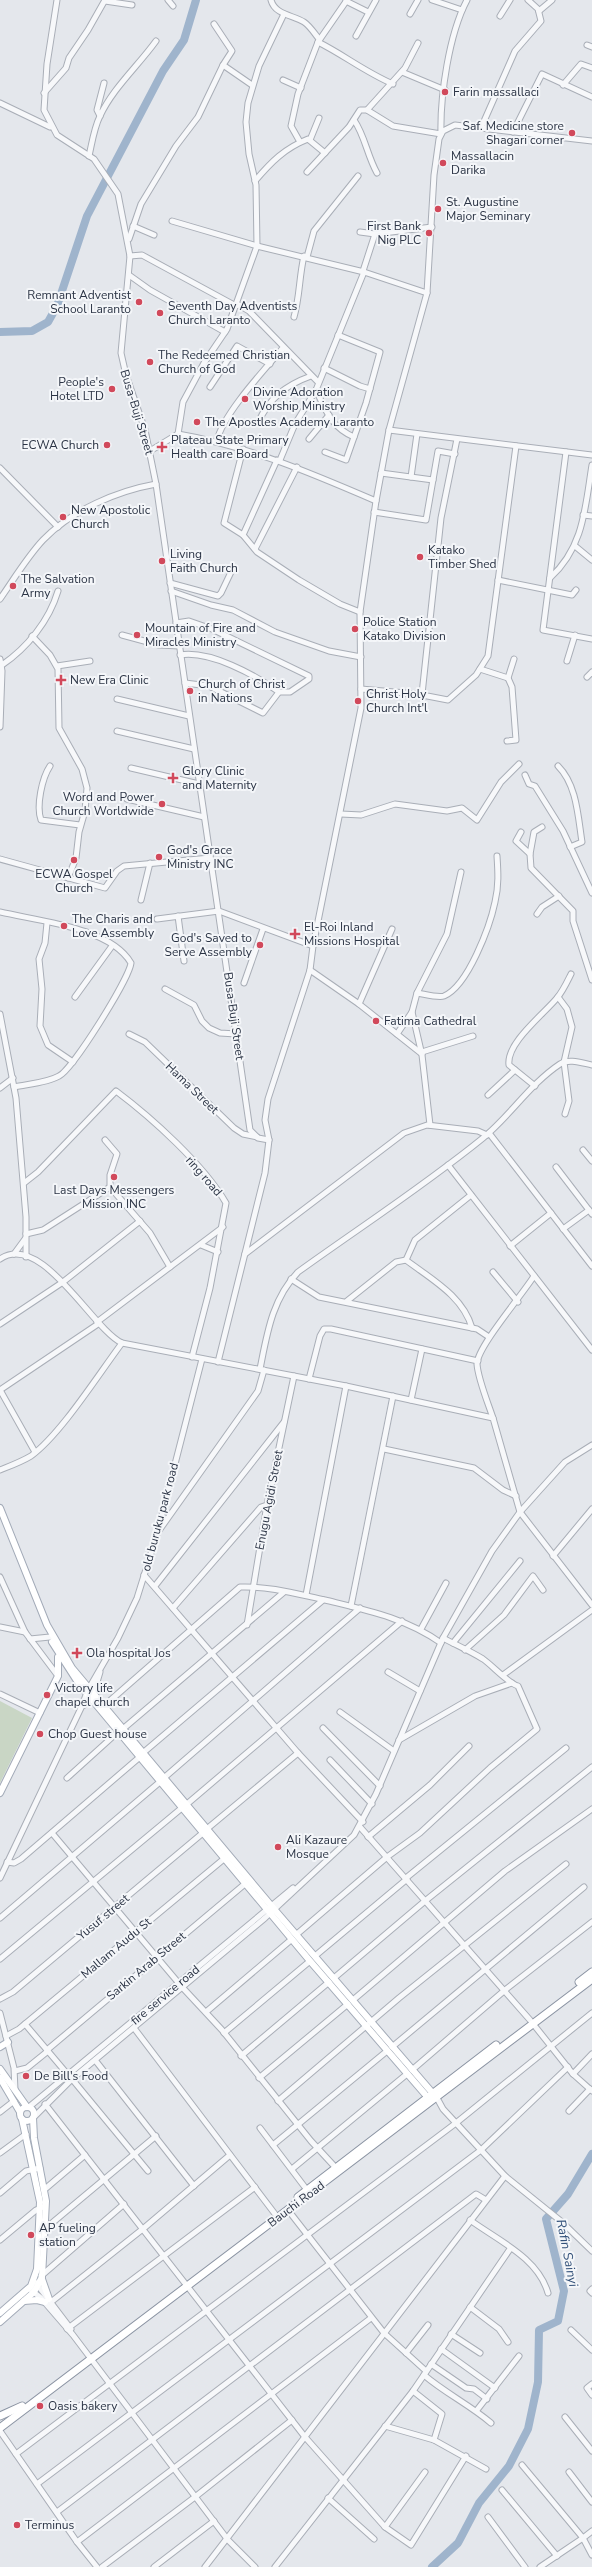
<svg xmlns="http://www.w3.org/2000/svg" width="592" height="2567" font-family="'Nunito Sans',sans-serif">
<style>
.green{fill:#c9d6c5}
.lines{fill:none;stroke-linecap:round;stroke-linejoin:round}
.river{stroke:#9fb4cc;stroke-width:8}
.minor-casing{stroke:#a9aeb7;stroke-width:7}
.major-casing{stroke:#a3abb8;stroke-width:8}
.highway-casing{stroke:#8b94a3;stroke-width:9}
.minor{stroke:#f7f8fa;stroke-width:5}
.major{stroke:#fff;stroke-width:6}
.highway{stroke:#fff;stroke-width:7}
.poi-dot{fill:#d1495b;stroke:#f4f6f9;stroke-width:1.5}
.labels{text-anchor:middle;dominant-baseline:central;stroke-width:4;stroke-linejoin:round;paint-order:stroke}
.poi-label{font-size:12px;fill:#2b3445;stroke:#f4f6f9;text-anchor:start}
.street-label{font-size:12px;fill:#2b3445;stroke:#f4f6f9}
.water-label{font-size:13px;font-style:italic;fill:#34527a;stroke:#f4f6f9}
</style>
<rect width="100%" height="100%" fill="#e4e7ec"/>
<!-- green -->
<polygon class="green" points="0,1701 32,1718 0,1783"/>
<g class="lines">
<!-- river -->
<g class="river">
<polyline points="0,332 32,331 48,322 57,306 87,216 163,71 184,40 196,0"/>
<polyline points="432,2567 458,2543 479,2503 509,2466 528,2429 538,2382 539,2330 558,2321 564,2291 546,2219 568,2194 592,2154"/>
</g>
<defs>
<g id="minor">
<polyline points="57,0 47,64 44,110 57,135 94,159 118,194 130,256 121,353 126,375 145,430 156,484 250,1130 258,1138 269,1140"/>
<polyline points="168,0 173,6"/>
<path d="M 271,0 C 275,15 293,15 304,22 C 310,26 315,34 319,39"/>
<polyline points="432,0 462,10"/>
<polyline points="105,1 132,5"/>
<polyline points="346,1 368,12"/>
<polyline points="539,11 552,0"/>
<polyline points="410,14 418,0"/>
<polyline points="500,16 510,0"/>
<polyline points="214,24 232,51 223,65"/>
<polyline points="356,36 376,0"/>
<path d="M 318,42 C 344,55 365,72 393,84"/>
<polyline points="587,45 592,47"/>
<polyline points="402,72 445,90"/>
<polyline points="283,80 301,88"/>
<polyline points="563,85 581,64 592,68"/>
<polyline points="44,93 66,68 69,58 88,30 105,0"/>
<polyline points="0,103 50,127"/>
<polyline points="367,110 405,68 418,43"/>
<polyline points="100,116 97,110 104,83"/>
<path d="M 354,120 C 365,136 367,155 377,173"/>
<polyline points="481,128 515,51 541,21 538,9 528,0"/>
<polyline points="513,132 542,74 592,97"/>
<polyline points="310,140 319,118"/>
<polyline points="300,142 291,126 298,94 318,42 347,0"/>
<path d="M 89,156 C 92,143 94,128 100,116 C 113,88 138,66 156,41"/>
<path d="M 307,172 L 349,127 L 360,110 L 367,110 L 393,126 L 441,134 C 440,96 449,34 467,0"/>
<path d="M 255,181 C 271,162 285,148 308,139 L 325,153"/>
<polyline points="172,221 257,246 364,272 427,293"/>
<polyline points="133,226 154,235"/>
<polyline points="360,232 375,234 432,227"/>
<polyline points="129,239 141,204 176,146 198,117 223,65 252,85"/>
<polyline points="130,256 142,255 236,306"/>
<polyline points="307,257 314,231 358,176"/>
<polyline points="363,271 375,234"/>
<polyline points="129,275 150,290 225,332"/>
<polyline points="237,304 249,311 318,382"/>
<path d="M 294,317 C 300,296 299,277 304,256"/>
<polyline points="324,368 360,386 370,389"/>
<polyline points="210,387 237,346 270,364"/>
<path d="M 316,390 C 326,411 331,427 354,437"/>
<path d="M 258,423 C 269,398 286,385 311,376"/>
<polyline points="389,430 592,455"/>
<polyline points="178,434 183,402 204,363 227,329 257,246 256,185 249,154 246,122 248,103 259,66 284,14"/>
<polyline points="309,439 329,415"/>
<path d="M 217,441 C 222,415 265,369 283,348"/>
<polyline points="243,449 224,523 243,535 257,552 299,580 340,604 360,612"/>
<path d="M 150,451 L 178,434 C 248,446 311,473 376,501"/>
<polyline points="325,452 346,460 366,403 380,352 338,335"/>
<polyline points="566,452 543,630 592,639"/>
<polyline points="280,460 295,424 316,390 364,272"/>
<polyline points="0,468 58,527"/>
<polyline points="381,473 433,480"/>
<polyline points="411,477 417,434"/>
<polyline points="374,512 426,520 438,451 455,454"/>
<polyline points="583,515 592,516"/>
<polyline points="243,535 277,460"/>
<polyline points="575,546 592,560"/>
<polyline points="255,549 297,467"/>
<path d="M 550,578 C 584,547 585,508 592,465"/>
<polyline points="498,580 572,595 576,590"/>
<polyline points="170,583 218,596 221,593 232,570"/>
<polyline points="171,591 211,605 233,610 275,632 329,651 361,657"/>
<path d="M 0,599 C 14,579 27,557 43,540 C 72,510 117,491 156,484"/>
<polyline points="176,623 189,621 212,629 309,676 309,679 290,692 279,692 263,713 209,686 185,683"/>
<polyline points="122,635 159,645 179,646"/>
<polyline points="32,636 50,655 58,669 59,728 82,769 87,788 85,811 79,832 76,858 68,878"/>
<path d="M 180,655 C 210,650 255,675 279,692"/>
<polyline points="0,659 2,671 0,727"/>
<polyline points="567,661 575,635"/>
<path d="M 2,665 C 27,648 49,621 58,591"/>
<polyline points="57,666 90,661"/>
<polyline points="480,669 508,678"/>
<polyline points="587,677 592,672"/>
<polyline points="361,689 417,694 448,700 476,675 488,656 516,446"/>
<polyline points="422,694 441,518 457,439"/>
<polyline points="117,699 189,716"/>
<polyline points="117,731 194,749"/>
<polyline points="507,741 516,740 512,687 508,678 514,659"/>
<path d="M 50,766 C 42,778 36,806 41,820 L 80,825"/>
<path d="M 558,766 C 577,785 578,817 582,842 L 570,847"/>
<polyline points="131,768 199,784"/>
<polyline points="525,775 529,784 535,786 563,831 592,893"/>
<polyline points="127,799 204,817"/>
<polyline points="341,814 361,815 395,804 447,811 462,808 477,820 501,782 519,764"/>
<polyline points="521,832 516,841 530,854 531,868 573,911 573,921 592,980"/>
<polyline points="530,854 534,832 542,827"/>
<polyline points="0,859 105,888 117,871 124,866 210,858"/>
<polyline points="141,900 150,863"/>
<path d="M 0,912 C 38,921 110,927 131,963 C 129,979 73,1069 59,1076 C 47,1083 28,1084 14,1087"/>
<polyline points="537,914 542,907 559,896"/>
<polyline points="178,916 184,961"/>
<polyline points="157,919 219,911 313,946"/>
<polyline points="47,923 45,943 39,959 42,989 40,1026 48,1045 73,1062"/>
<polyline points="310,970 359,1004 422,1054"/>
<polyline points="244,983 263,929"/>
<polyline points="165,989 194,1005 202,1021 209,1028 220,1033 236,1034"/>
<path d="M 417,993 C 424,994 438,998 444,996 C 468,986 490,926 495,902 C 499,886 498,871 497,856"/>
<polyline points="75,997 112,946"/>
<polyline points="558,997 567,1009 572,1027 564,1062 569,1101 565,1114"/>
<polyline points="359,1004 392,929"/>
<polyline points="0,1014 16,1098 26,1217 26,1257"/>
<polyline points="129,1034 145,1042 234,1128 243,1134 257,1137"/>
<polyline points="397,1034 412,1012"/>
<polyline points="422,1052 473,1036"/>
<path d="M 535,1086 L 509,1065 C 506,1043 544,1014 557,998 C 563,991 567,982 571,974"/>
<polyline points="0,1088 13,1078"/>
<polyline points="488,1095 515,1070"/>
<polyline points="430,1125 422,1055 412,1012 417,993 447,934 461,872"/>
<polyline points="489,1133 592,1266"/>
<polyline points="105,1140 117,1154 110,1175 110,1187 150,1233 170,1267"/>
<polyline points="583,1150 592,1161"/>
<polyline points="448,1165 592,1350"/>
<polyline points="556,1167 592,1214"/>
<path d="M 24,1183 L 38,1172 L 116,1091 C 152,1118 204,1165 226,1203 L 210,1288 L 192,1357"/>
<polyline points="563,1229 589,1210"/>
<polyline points="26,1234 43,1230 110,1187"/>
<polyline points="201,1245 218,1252"/>
<polyline points="510,1246 551,1213"/>
<polyline points="14,1254 25,1239"/>
<polyline points="245,1254 404,1133 427,1125 478,1131 487,1135"/>
<path d="M 0,1259 C 42,1231 92,1329 122,1343 L 346,1386 L 493,1418 L 520,1512 L 592,1605"/>
<polyline points="406,1260 415,1240 471,1195"/>
<polyline points="493,1272 518,1302"/>
<polyline points="291,1279 319,1297 477,1329 489,1337"/>
<path d="M 347,1301 L 396,1262 L 406,1260 C 431,1279 463,1296 472,1328"/>
<polyline points="97,1322 223,1227"/>
<polyline points="0,1324 63,1282 140,1221"/>
<polyline points="218,1362 265,1173 269,1140 265,1120 268,1099 310,970 313,946 361,708 360,612 376,501 389,430 427,293 434,175 439,139 443,131 455,125 592,141"/>
<path d="M 260,1369 C 267,1334 272,1299 298,1272 C 359,1228 424,1186 483,1138 C 510,1116 530,1084 560,1064 C 569,1058 582,1063 592,1065"/>
<polyline points="309,1379 320,1336 324,1329 331,1329 478,1361"/>
<polyline points="0,1390 98,1324"/>
<polyline points="0,1390 35,1452"/>
<polyline points="411,1400 422,1349"/>
<path d="M 493,1418 C 488,1403 478,1379 477,1364 C 477,1347 523,1294 534,1276"/>
<polyline points="384,1449 474,1468 503,1490 516,1496"/>
<path d="M 0,1470 C 10,1466 21,1462 31,1456 C 61,1434 98,1375 122,1343"/>
<polyline points="158,1532 258,1391 264,1370"/>
<polyline points="553,1556 592,1509"/>
<polyline points="144,1575 298,1753 363,1822"/>
<polyline points="0,1577 25,1632 58,1676"/>
<polyline points="155,1586 284,1422"/>
<polyline points="306,1595 346,1386"/>
<polyline points="351,1606 393,1396"/>
<polyline points="173,1608 261,1507 267,1505"/>
<polyline points="247,1625 267,1505 294,1376"/>
<polyline points="0,1627 25,1632"/>
<polyline points="421,1629 446,1583"/>
<polyline points="30,1639 50,1637"/>
<polyline points="453,1643 520,1561"/>
<polyline points="465,1650 504,1615 533,1576 543,1590"/>
<polyline points="388,1672 420,1691"/>
<polyline points="503,1675 592,1610"/>
<polyline points="0,1694 40,1713"/>
<polyline points="84,1705 94,1692 100,1672"/>
<path d="M 105,1705 L 240,1587 C 269,1586 297,1594 325,1600 C 366,1610 406,1618 441,1643"/>
<polyline points="340,1712 394,1751"/>
<polyline points="124,1728 284,1592"/>
<polyline points="323,1728 380,1786"/>
<polyline points="399,1740 475,1696 512,1683"/>
<polyline points="144,1752 323,1600"/>
<polyline points="330,1760 372,1804"/>
<polyline points="165,1777 360,1608"/>
<polyline points="67,1778 119,1731"/>
<polyline points="187,1804 402,1621"/>
<polyline points="360,1827 530,2020 573,2074 592,2091"/>
<polyline points="208,1828 298,1753"/>
<polyline points="52,1833 182,1987 222,2030 311,2141 336,2168"/>
<polyline points="368,1837 430,1785 469,1746"/>
<polyline points="7,1862 14,1863 21,1859 141,1756"/>
<polyline points="0,1878 81,1708 88,1690 118,1638 137,1598 157,1534 202,1359"/>
<polyline points="406,1878 566,1748"/>
<polyline points="0,1918 161,1781"/>
<path d="M 297,1934 L 387,1857 L 420,1833 L 490,1768 L 537,1729 L 518,1686 C 508,1683 493,1666 483,1659 C 470,1651 456,1645 443,1638"/>
<polyline points="315,1956 407,1879"/>
<polyline points="0,1959 183,1807"/>
<polyline points="334,1978 425,1901 592,1767"/>
<polyline points="0,1999 13,1992 204,1832"/>
<polyline points="353,2000 505,1871 592,1809"/>
<polyline points="206,2012 292,1939"/>
<polyline points="0,2013 14,2068 15,2090"/>
<polyline points="25,2024 69,2076"/>
<polyline points="134,2028 275,2214"/>
<polyline points="224,2033 310,1961"/>
<polyline points="6,2036 19,2029 225,1858"/>
<polyline points="392,2047 584,1887"/>
<polyline points="47,2050 246,1883"/>
<polyline points="241,2056 329,1982"/>
<polyline points="95,2060 194,2186"/>
<polyline points="412,2070 505,1990 592,1922"/>
<polyline points="15,2071 27,2068 48,2051"/>
<polyline points="573,2074 592,2054"/>
<polyline points="259,2078 348,2004"/>
<polyline points="72,2079 148,2171"/>
<polyline points="437,2098 443,2109 505,2176 562,2222 592,2251"/>
<polyline points="278,2101 399,1998 566,1864"/>
<polyline points="45,2104 305,2437 385,2527 411,2545 466,2456"/>
<polyline points="29,2107 293,1888"/>
<polyline points="569,2111 590,2089"/>
<polyline points="0,2112 14,2101"/>
<polyline points="34,2117 72,2079 265,1918 354,1835 376,1794 443,1638 492,1551 520,1512 565,1462 592,1445"/>
<polyline points="260,2128 307,2190"/>
<polyline points="273,2145 387,2051"/>
<polyline points="0,2153 26,2134"/>
<polyline points="292,2169 407,2074"/>
<polyline points="45,2189 85,2155"/>
<polyline points="0,2193 26,2171 40,2168"/>
<polyline points="288,2210 384,2333 426,2371"/>
<path d="M 470,2220 C 499,2241 538,2258 548,2293"/>
<polyline points="46,2228 156,2136"/>
<polyline points="0,2240 36,2210 43,2207"/>
<polyline points="41,2276 124,2204"/>
<polyline points="36,2283 71,2329"/>
<polyline points="592,2289 590,2291 592,2293"/>
<polyline points="31,2290 41,2298 73,2335 228,2540 255,2567"/>
<polyline points="51,2302 144,2228 230,2155"/>
<polyline points="470,2307 499,2329 508,2342"/>
<polyline points="67,2329 255,2187"/>
<polyline points="571,2330 592,2350"/>
<polyline points="451,2334 480,2353"/>
<polyline points="441,2349 495,2388"/>
<polyline points="406,2353 428,2325"/>
<polyline points="431,2364 466,2388 474,2389 487,2399"/>
<path d="M 424,2375 C 445,2393 470,2405 491,2423"/>
<polyline points="592,2384 587,2388 592,2395"/>
<polyline points="413,2391 442,2414 434,2440"/>
<polyline points="477,2410 519,2356"/>
<polyline points="565,2417 592,2451"/>
<polyline points="385,2426 434,2440 486,2469"/>
<polyline points="0,2431 77,2542 97,2567"/>
<polyline points="16,2454 456,2123 592,2013"/>
<polyline points="522,2465 583,2538 540,2567"/>
<polyline points="569,2472 592,2502"/>
<polyline points="37,2484 481,2150 568,2067"/>
<polyline points="502,2490 557,2556"/>
<polyline points="328,2498 374,2539"/>
<polyline points="57,2512 476,2194 486,2200"/>
<polyline points="488,2517 525,2567"/>
<polyline points="385,2527 425,2472"/>
<polyline points="592,2531 583,2538 592,2555"/>
<polyline points="77,2542 371,2318"/>
<polyline points="102,2567 195,2497 292,2420"/>
<polyline points="154,2567 214,2521"/>
<polyline points="205,2567 505,2176"/>
<polyline points="275,2567 413,2391 510,2249"/>
</g>
<g id="major">
<polyline points="0,1508 47,1625 72,1668 274,1909 436,2097"/>
<polyline points="52,1642 79,1684 310,1961 430,2100"/>
<polyline points="0,1793 58,1676 58,1657"/>
<polyline points="0,2047 8,2042"/>
<polyline points="0,2069 27,2107"/>
<polyline points="0,2078 20,2112"/>
<circle cx="27" cy="2114" r="7"/>
<polyline points="42,2279 49,2299"/>
<polyline points="24,2301 37,2300 45,2302"/>
<polyline points="0,2313 31,2286 37,2269 40,2202 22,2119"/>
<polyline points="0,2322 34,2292 42,2277 46,2201 34,2138 33,2118"/>
</g>
<g id="highway">
<polyline points="579,1982 592,1972"/>
<polyline points="298,2197 496,2045"/>
<polyline points="0,2416 22,2406"/>
<polyline points="0,2428 592,1979"/>
</g>
</defs>
<!-- minor casing -->
<use href="#minor" class="minor-casing"/>
<!-- major casing -->
<use href="#major" class="major-casing"/>
<!-- highway casing -->
<use href="#highway" class="highway-casing"/>
<!-- minor -->
<use href="#minor" class="minor"/>
<!-- major -->
<use href="#major" class="major"/>
<!-- highway -->
<use href="#highway" class="highway"/>
</g>
<!-- markers -->
<g class="poi-dot">
<circle cx="445" cy="92" r="4"/>
<circle cx="572" cy="133" r="4"/>
<circle cx="443" cy="163" r="4"/>
<circle cx="438" cy="209" r="4"/>
<circle cx="429" cy="233" r="4"/>
<circle cx="139" cy="302" r="4"/>
<circle cx="160" cy="313" r="4"/>
<circle cx="150" cy="362" r="4"/>
<circle cx="112" cy="389" r="4"/>
<circle cx="245" cy="399" r="4"/>
<circle cx="197" cy="422" r="4"/>
<circle cx="107" cy="445" r="4"/>
<path d="M160 441h4v4h4v4h-4v4h-4v-4h-4v-4h4z"/>
<circle cx="63" cy="517" r="4"/>
<circle cx="420" cy="557" r="4"/>
<circle cx="162" cy="561" r="4"/>
<circle cx="13" cy="586" r="4"/>
<circle cx="355" cy="629" r="4"/>
<circle cx="137" cy="635" r="4"/>
<path d="M59 674h4v4h4v4h-4v4h-4v-4h-4v-4h4z"/>
<circle cx="190" cy="691" r="4"/>
<circle cx="358" cy="701" r="4"/>
<path d="M171 772h4v4h4v4h-4v4h-4v-4h-4v-4h4z"/>
<circle cx="162" cy="804" r="4"/>
<circle cx="159" cy="857" r="4"/>
<circle cx="74" cy="860" r="4"/>
<circle cx="64" cy="926" r="4"/>
<path d="M293 928h4v4h4v4h-4v4h-4v-4h-4v-4h4z"/>
<circle cx="260" cy="945" r="4"/>
<circle cx="376" cy="1021" r="4"/>
<circle cx="114" cy="1177" r="4"/>
<path d="M75 1647h4v4h4v4h-4v4h-4v-4h-4v-4h4z"/>
<circle cx="47" cy="1695" r="4"/>
<circle cx="40" cy="1734" r="4"/>
<circle cx="278" cy="1847" r="4"/>
<circle cx="26" cy="2076" r="4"/>
<circle cx="31" cy="2235" r="4"/>
<circle cx="40" cy="2406" r="4"/>
<circle cx="17" cy="2525" r="4"/>
</g>
<g class="labels">
<!-- poi labels -->
<g class="poi-label">
<text x="453" y="92">Farin massallaci</text>
<text x="564" y="126" text-anchor="end">Saf. Medicine store<tspan x="564" dy="14">Shagari corner</tspan></text>
<text x="451" y="156">Massallacin<tspan x="451" dy="14">Darika</tspan></text>
<text x="446" y="202">St. Augustine<tspan x="446" dy="14">Major Seminary</tspan></text>
<text x="421" y="226" text-anchor="end">First Bank<tspan x="421" dy="14">Nig PLC</tspan></text>
<text x="131" y="295" text-anchor="end">Remnant Adventist<tspan x="131" dy="14">School Laranto</tspan></text>
<text x="168" y="306">Seventh Day Adventists<tspan x="168" dy="14">Church Laranto</tspan></text>
<text x="158" y="355">The Redeemed Christian<tspan x="158" dy="14">Church of God</tspan></text>
<text x="104" y="382" text-anchor="end">People's<tspan x="104" dy="14">Hotel LTD</tspan></text>
<text x="253" y="392">Divine Adoration<tspan x="253" dy="14">Worship Ministry</tspan></text>
<text x="205" y="422">The Apostles Academy Laranto</text>
<text x="171" y="440">Plateau State Primary<tspan x="171" dy="14">Health care Board</tspan></text>
<text x="99" y="445" text-anchor="end">ECWA Church</text>
<text x="71" y="510">New Apostolic<tspan x="71" dy="14">Church</tspan></text>
<text x="428" y="550">Katako<tspan x="428" dy="14">Timber Shed</tspan></text>
<text x="170" y="554">Living<tspan x="170" dy="14">Faith Church</tspan></text>
<text x="21" y="579">The Salvation<tspan x="21" dy="14">Army</tspan></text>
<text x="363" y="622">Police Station<tspan x="363" dy="14">Katako Division</tspan></text>
<text x="145" y="628">Mountain of Fire and<tspan x="145" dy="14">Miracles Ministry</tspan></text>
<text x="70" y="680">New Era Clinic</text>
<text x="198" y="684">Church of Christ<tspan x="198" dy="14">in Nations</tspan></text>
<text x="366" y="694">Christ Holy<tspan x="366" dy="14">Church Int'l</tspan></text>
<text x="182" y="771">Glory Clinic<tspan x="182" dy="14">and Maternity</tspan></text>
<text x="154" y="797" text-anchor="end">Word and Power<tspan x="154" dy="14">Church Worldwide</tspan></text>
<text x="167" y="850">God's Grace<tspan x="167" dy="14">Ministry INC</tspan></text>
<text x="74" y="874" text-anchor="middle">ECWA Gospel<tspan x="74" dy="14">Church</tspan></text>
<text x="72" y="919">The Charis and<tspan x="72" dy="14">Love Assembly</tspan></text>
<text x="304" y="927">El-Roi Inland<tspan x="304" dy="14">Missions Hospital</tspan></text>
<text x="252" y="938" text-anchor="end">God's Saved to<tspan x="252" dy="14">Serve Assembly</tspan></text>
<text x="384" y="1021">Fatima Cathedral</text>
<text x="114" y="1190" text-anchor="middle">Last Days Messengers<tspan x="114" dy="14">Mission INC</tspan></text>
<text x="86" y="1653">Ola hospital Jos</text>
<text x="55" y="1688">Victory life<tspan x="55" dy="14">chapel church</tspan></text>
<text x="48" y="1734">Chop Guest house</text>
<text x="286" y="1840">Ali Kazaure<tspan x="286" dy="14">Mosque</tspan></text>
<text x="34" y="2076">De Bill's Food</text>
<text x="39" y="2228">AP fueling<tspan x="39" dy="14">station</tspan></text>
<text x="48" y="2406">Oasis bakery</text>
<text x="25" y="2525">Terminus</text>
</g>
<!-- street labels -->
<g class="street-label">
<text transform="translate(137 412) rotate(73)">Busa-Buji Street</text>
<text transform="translate(234 1016) rotate(82)">Busa-Buji Street</text>
<text transform="translate(192 1088) rotate(44)">Hama Street</text>
<text transform="translate(204 1176) rotate(49)">ring road</text>
<text transform="translate(269 1500) rotate(-79)">Enugu Agidi Street</text>
<text transform="translate(160 1517) rotate(-75)">old buruku park road</text>
<text transform="translate(103 1917) rotate(-40)">Yusuf street</text>
<text transform="translate(116 1948) rotate(-40)">Mallam Audu St</text>
<text transform="translate(146 1966) rotate(-40)">Sarkin Arab Street</text>
<text transform="translate(165 1995) rotate(-40)">fire service road</text>
<text transform="translate(296 2204) rotate(-37)">Bauchi Road</text>
</g>
<!-- water labels -->
<g class="water-label">
<text transform="translate(567 2253) rotate(79)">Rafin Sainyi</text>
</g>
</g>
</svg>
